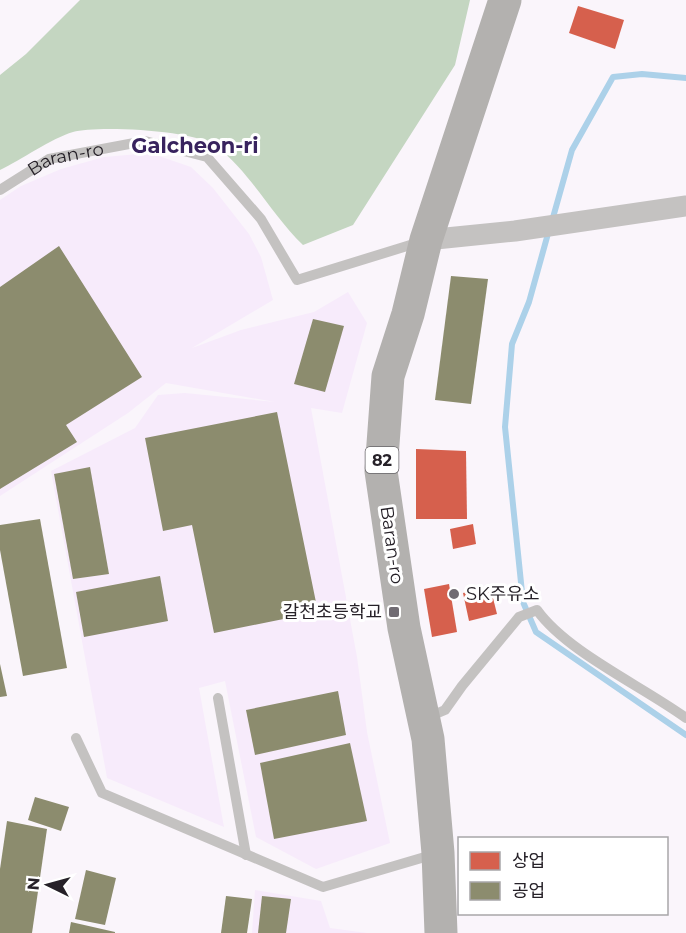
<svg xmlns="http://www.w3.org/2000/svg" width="686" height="933" font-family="Montserrat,'Noto Sans KR',sans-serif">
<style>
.built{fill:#f7ebfb}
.forest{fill:#c4d6c1}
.shops{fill:#d6604d}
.industry{fill:#8c8c6e}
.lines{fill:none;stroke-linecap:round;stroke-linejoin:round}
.stream{stroke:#acd1e9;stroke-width:6}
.service{stroke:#c4c2c1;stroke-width:10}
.minor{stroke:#c4c2c1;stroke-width:21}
.primary{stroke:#b3b1af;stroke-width:33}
.poi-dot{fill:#706b72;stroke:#fff;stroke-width:2}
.labels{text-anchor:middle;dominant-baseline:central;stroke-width:6;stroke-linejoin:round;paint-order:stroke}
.shield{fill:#fff;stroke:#676468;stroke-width:1.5}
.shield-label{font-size:16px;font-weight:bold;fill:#262128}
.street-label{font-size:18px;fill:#262128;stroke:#fff}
.poi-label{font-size:18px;fill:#262128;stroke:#fff;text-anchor:start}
.quarter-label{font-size:21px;font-weight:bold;fill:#38235e;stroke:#fff}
</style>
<rect width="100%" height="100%" fill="#faf5fb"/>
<!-- built -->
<g class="built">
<polygon points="150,153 191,167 213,188 249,234 261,257 273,300 192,348 241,330 314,312 348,292 367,323 342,413 311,408 357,657 367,732 390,843 316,869 256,837 225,681 199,688 224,827 107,778 51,471 135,428 158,395 185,393 275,402 166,383 128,413 0,496 0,200 21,186 61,169 104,157"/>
<polygon points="255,890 321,901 330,928 367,933 252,933"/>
</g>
<!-- forest -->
<path class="forest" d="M 80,0 L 470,0 L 455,65 L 353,225 L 303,245 C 271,214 251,173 216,146 C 197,130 96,125 73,132 C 52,138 21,160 0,170 L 0,75 L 26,54 Z"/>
<!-- shops -->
<g class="shops">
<polygon points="578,6 624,20 615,49 569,33"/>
<polygon points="416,449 466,451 467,519 416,519"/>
<polygon points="473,524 476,544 453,549 450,529"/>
<polygon points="449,584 457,632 432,637 424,589"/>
<polygon points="490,586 497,614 469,621 463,593"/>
</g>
<!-- industry -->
<g class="industry">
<polygon points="59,246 142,377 66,425 77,442 0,489 0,287"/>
<polygon points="451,276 488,279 471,404 435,400"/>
<polygon points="313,319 344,326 325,392 294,384"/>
<polygon points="277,412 318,612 214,633 192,525 163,531 145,438"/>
<polygon points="90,467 109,574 73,579 54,474"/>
<polygon points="40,519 67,668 23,676 0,550 0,525"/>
<polygon points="160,576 168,621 84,637 76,592"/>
<polygon points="0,664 7,696 0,697"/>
<polygon points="338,691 346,735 255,755 246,710"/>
<polygon points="350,743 367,821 274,839 260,763"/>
<polygon points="35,797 69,807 61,831 28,820"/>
<polygon points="7,821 47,829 32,933 0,933 0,869"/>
<polygon points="86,870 116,878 105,925 75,919"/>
<polygon points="226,896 252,899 247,933 221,933"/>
<polygon points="262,896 291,899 286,933 258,933"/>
<polygon points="71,922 115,932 115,933 69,933"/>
</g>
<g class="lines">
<!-- stream -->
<g class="stream">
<polyline points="552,221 572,150 613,77 642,74 686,78"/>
<polyline points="549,230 529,302 512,344 505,427 523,602 536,632 686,735"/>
</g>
<!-- service -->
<g class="service">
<path id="s1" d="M 0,190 L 49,159 L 145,141 L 207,157 L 261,219 L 297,280 L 420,242"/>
<polyline points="218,698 246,855"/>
<path d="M 426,718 L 445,710 L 462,686 L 519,617 L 537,610 C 567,652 642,686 686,718"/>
<polyline points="76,738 102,793 323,887 435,854"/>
</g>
<!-- minor -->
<polyline class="minor" points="426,240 515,231 686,206"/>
<!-- primary -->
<polyline class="primary" points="441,933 438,853 428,739 404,628 381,471 388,376 408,314 426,240 505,0"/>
</g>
<!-- markers -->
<g class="poi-dot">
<circle cx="454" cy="594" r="6"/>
<rect x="388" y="606" width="12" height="12" rx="3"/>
</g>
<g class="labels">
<!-- shield labels -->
<rect class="shield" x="365.5" y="447" width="33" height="26" rx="4.5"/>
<g class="shield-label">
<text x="382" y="460">82</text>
</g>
<!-- street labels -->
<g class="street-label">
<text stroke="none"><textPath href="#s1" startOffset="74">Baran-ro</textPath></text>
<text transform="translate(392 545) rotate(82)">Baran-ro</text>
</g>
<!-- poi labels -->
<g class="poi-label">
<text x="466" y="594">SK주유소</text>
<text x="382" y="612" text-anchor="end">갈천초등학교</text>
</g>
<!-- quarter labels -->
<g class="quarter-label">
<text x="195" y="145">Galcheon-ri</text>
</g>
</g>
<!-- legend -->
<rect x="458" y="837" width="210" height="78" fill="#ffffff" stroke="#a8a6a9" stroke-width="1.5"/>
<rect x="470" y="852" width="30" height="18" fill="#d6604d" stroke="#a8a6a9" stroke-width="1.5"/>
<text x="512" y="867" font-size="18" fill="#262128">상업</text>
<rect x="470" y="882" width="30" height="18" fill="#8c8c6e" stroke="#a8a6a9" stroke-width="1.5"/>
<text x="512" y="897" font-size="18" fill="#262128">공업</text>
<!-- north arrow -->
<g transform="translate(48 885) rotate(275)" stroke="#ffffff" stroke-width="4.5" paint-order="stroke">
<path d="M0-4.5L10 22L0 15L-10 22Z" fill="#262128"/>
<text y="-9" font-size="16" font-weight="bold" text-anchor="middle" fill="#262128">N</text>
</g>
</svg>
